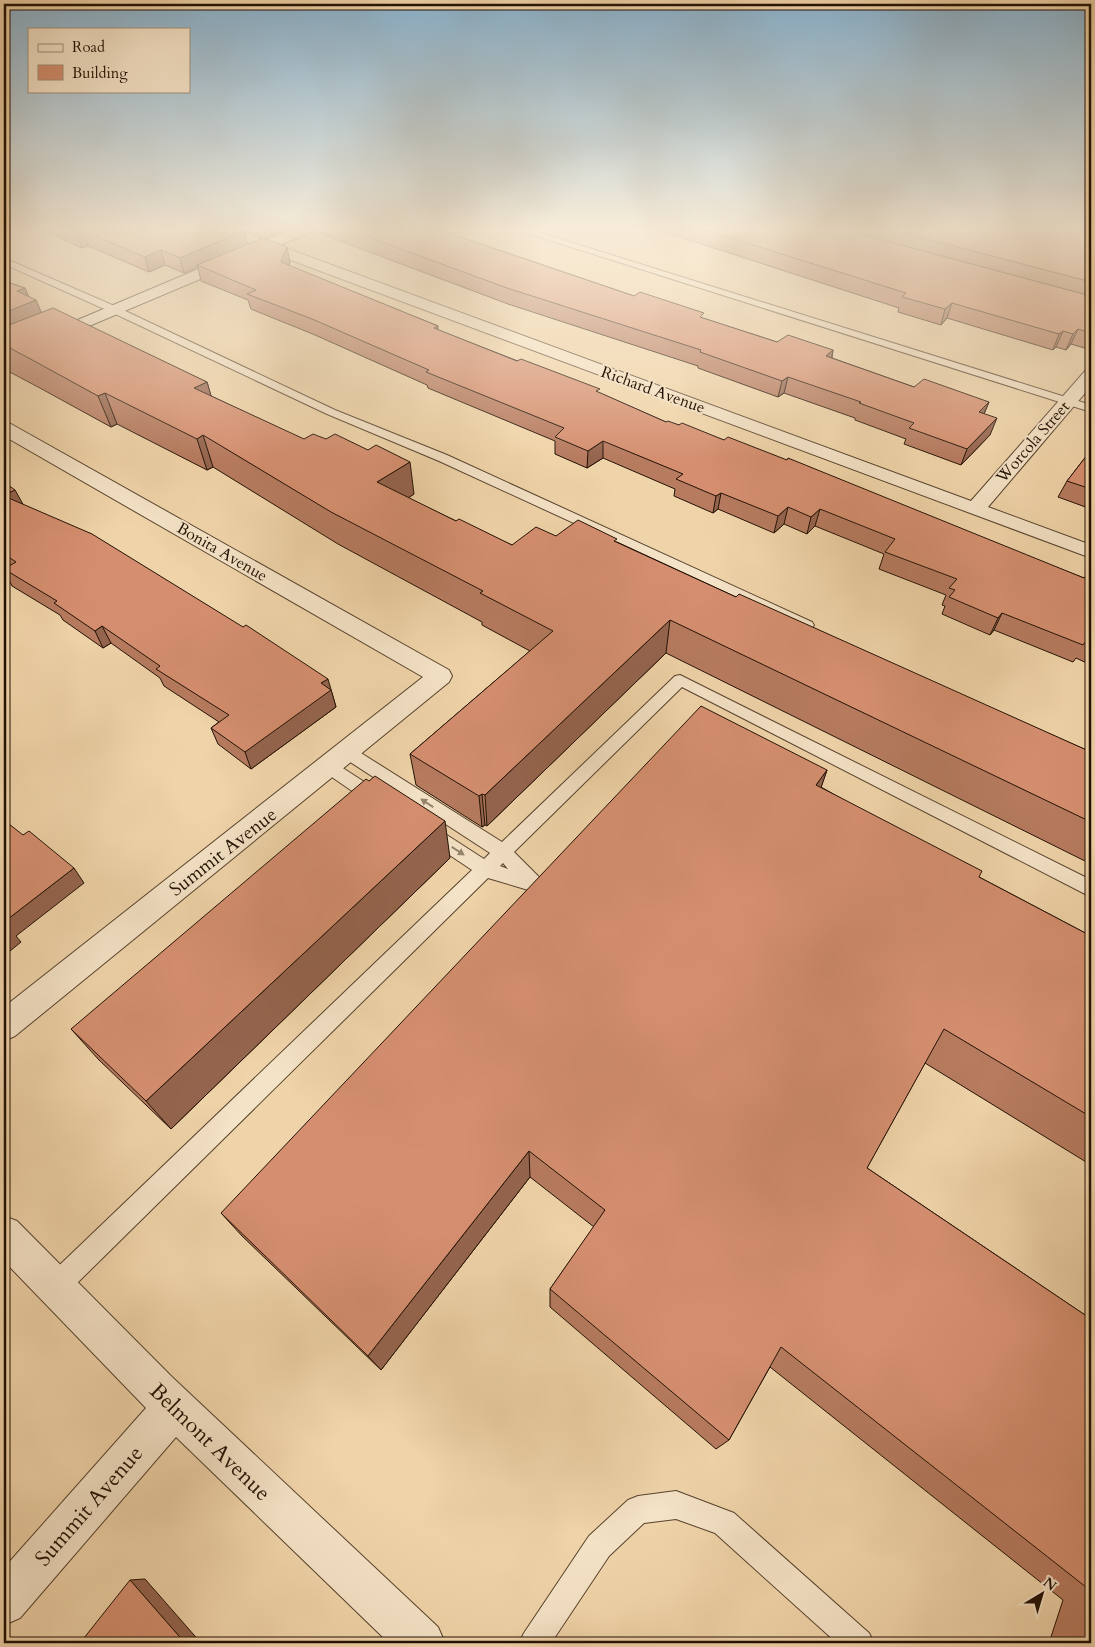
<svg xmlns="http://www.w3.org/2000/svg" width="1095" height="1647" font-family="Cardo,serif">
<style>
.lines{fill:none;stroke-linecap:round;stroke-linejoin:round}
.lane-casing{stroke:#56422d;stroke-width:2}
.street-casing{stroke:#56422d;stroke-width:2}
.secondary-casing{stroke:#221104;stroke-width:2}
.lane{fill:#f5e3c7;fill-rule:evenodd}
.street{fill:#f5e3c7;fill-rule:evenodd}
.secondary{fill:#f5e3c7;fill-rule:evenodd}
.wall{fill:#b77b60;stroke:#221104}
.shaded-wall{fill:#95644e;stroke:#221104}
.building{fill:#d58f70;stroke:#221104}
.oneway{fill:#96846f}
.labels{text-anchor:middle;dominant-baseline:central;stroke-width:4;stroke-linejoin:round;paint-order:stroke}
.far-street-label{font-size:16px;fill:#221104;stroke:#f5e3c7}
.street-label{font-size:19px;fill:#221104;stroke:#f5e3c7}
.near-street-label{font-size:22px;fill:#221104;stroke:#f5e3c7}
</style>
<rect width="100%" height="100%" fill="#f0d4a9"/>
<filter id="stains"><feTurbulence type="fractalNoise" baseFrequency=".004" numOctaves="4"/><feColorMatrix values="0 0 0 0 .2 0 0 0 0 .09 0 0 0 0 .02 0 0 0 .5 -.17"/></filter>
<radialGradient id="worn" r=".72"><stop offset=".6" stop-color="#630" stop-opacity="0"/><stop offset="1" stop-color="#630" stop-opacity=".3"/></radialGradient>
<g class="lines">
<defs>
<g id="lane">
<polygon points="508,227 522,227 1091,405 1091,412"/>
<polygon points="4,258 119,308 335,410 447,455 812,622 814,625 812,628 802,628 439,461 327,414 111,312 4,264"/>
<path d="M 680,675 L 1091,880 L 1091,897 L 682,687 L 514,852 L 541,879 L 544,884 L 541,889 L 535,892 L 488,878 L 63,1297 L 54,1300 L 45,1297 L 42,1288 L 45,1279 L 472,870 L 424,838 L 421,833 L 424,828 L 430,826 L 436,828 L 484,859 L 490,853 L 341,756 L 339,752 L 341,748 L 347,746 L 353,748 L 502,842 L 675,676 ZM 503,863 L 508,869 L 500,866 Z"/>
<polygon points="329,761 335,763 383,794 386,799 383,804 377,806 371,804 323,771 321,767 323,763"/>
<polygon points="676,1491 734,1513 869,1633 874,1643 837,1643 715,1533 676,1519 644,1523 609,1556 551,1643 519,1643 524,1633 589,1536 628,1500 638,1496"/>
</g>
<g id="street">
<polygon points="208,227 229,227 971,501 1085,371 1091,370 1091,386 988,507 1091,545 1091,558 210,230"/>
<polygon points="4,423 11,424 449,670 452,676 449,682 15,1036 4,1041 4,1007 423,677 4,436"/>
<polygon points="4,1216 17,1221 172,1377 438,1627 445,1643 389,1643 176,1437 20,1618 4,1625 4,1568 146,1408 4,1261"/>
</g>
<polygon id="secondary" points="298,227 318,227 316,230 4,362 4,351"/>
</defs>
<!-- lane casing -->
<use href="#lane" class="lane-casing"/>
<!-- street casing -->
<use href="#street" class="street-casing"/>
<!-- secondary casing -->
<use href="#secondary" class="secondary-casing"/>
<!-- lane -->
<use href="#lane" class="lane"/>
<!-- street -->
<use href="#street" class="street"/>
<!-- secondary -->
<use href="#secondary" class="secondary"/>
</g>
<!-- wall -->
<g class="wall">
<polygon points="36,227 233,227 248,245 290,262 289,266 438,326 438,330 600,393 666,422 679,425 724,440 1084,578 1091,574 1091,665 1076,658 1073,662 994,630 990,635 942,614 945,606 942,605 946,595 879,569 884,554 815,526 807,534 784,524 774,533 718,509 713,513 674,496 675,489 603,458 587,468 555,454 555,441 428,388 427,385 315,335 251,309 248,300 201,281 198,267 184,273 165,265 149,272 88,246 82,248"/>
<polygon points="235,227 293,227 266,239"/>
<polygon points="315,227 431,227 634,296 777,342 833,350 832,358 914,387 989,402 984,414 990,435 961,465 904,444 906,439 855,420 855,418 784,393 778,397 698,368 698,366 508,304 316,232"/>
<polygon points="649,227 1091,227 1091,350 1071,344 1066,350 1056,347 1053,350 947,318 941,325 898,312 899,308"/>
<polygon points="4,281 25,288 28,296 41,313 207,382 211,396 414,494 408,498 456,521 512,545 556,536 617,542 736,597 1091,752 1091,864 666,653 487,826 485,825 482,827 416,785 410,754 530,651 482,625 482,622 338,544 213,467 207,470 117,424 111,427 38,387 4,369"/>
<polygon points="1091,450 1091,509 1058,497 1067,481"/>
<polygon points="4,482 23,505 331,690 336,707 251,769 218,744 211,728 219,722 164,686 160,678 111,643 103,648 63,620 60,615 12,586 4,570 4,569 7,567 4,565"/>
<polygon points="827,770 821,787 979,877 1091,936 1091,1165 925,1063 867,1168 1091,1319 1091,1643 1049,1643 1063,1600 770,1367 729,1440 716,1449 550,1307 550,1289 594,1227 530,1177 381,1370 242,1236 221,1213"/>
<polygon points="450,858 171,1129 99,1060 71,1029"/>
</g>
<!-- shaded-wall -->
<g class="shaded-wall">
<polygon points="263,227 293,227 266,239"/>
<polygon points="83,231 88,246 82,248 77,233"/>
<polygon points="244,231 248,246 197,265 198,267 184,273 180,258"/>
<polygon points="287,247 290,262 284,278 281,262"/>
<polygon points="161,250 165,265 149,272 145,257"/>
<polygon points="25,288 31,302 36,300 49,330 4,345 4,313 17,291"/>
<polygon points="952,303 947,318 941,325 945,309"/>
<polygon points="1078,329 1071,344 1066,350 1073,334"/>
<polygon points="1063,331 1056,347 1053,350 1059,334"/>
<polygon points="833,350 830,366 826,356"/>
<polygon points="788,377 784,393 778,397 782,381"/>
<polygon points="207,382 216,413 194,388"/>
<polygon points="105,393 117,424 111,427 98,396"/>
<polygon points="989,402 982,418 979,412"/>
<polygon points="997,418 990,435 961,465 967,449"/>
<polygon points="203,435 213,467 207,470 197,439"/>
<polygon points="603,441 603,458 587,468 588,451"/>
<polygon points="410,462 414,494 382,515 377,482"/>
<polygon points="15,490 24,506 4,498 4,495"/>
<polygon points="721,493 718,509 713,513 716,496"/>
<polygon points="788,507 784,524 774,533 778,516"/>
<polygon points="820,509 815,526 807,534 811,517"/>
<polygon points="1002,613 994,630 990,635 998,618"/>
<polygon points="670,620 666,653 487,826 485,795"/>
<polygon points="102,626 111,643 103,648 95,631"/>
<polygon points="328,679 336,707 251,769 245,752 321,683"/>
<polygon points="827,770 814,808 816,785"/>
<polygon points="482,794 485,825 482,827 479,796"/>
<polygon points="445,821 450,858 171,1129 146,1101"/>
<polygon points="74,868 84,883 16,936 21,942 4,956 4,922"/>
<polygon points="529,1151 530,1177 381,1370 368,1356"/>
<polygon points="145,1579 201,1643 185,1643 130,1580"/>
</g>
<!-- building -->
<g class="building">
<polygon points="63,227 233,227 244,231 180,258 161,250 145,257 83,231 77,233"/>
<polygon points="341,227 431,227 634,296 640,292 704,313 700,317 777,342 788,335 833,350 826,356 914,387 924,379 989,402 979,412 997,418 967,449 909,428 914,423 859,403 861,402 788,377 782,381 700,352 701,350 507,288"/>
<polygon points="696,227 834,227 1091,296 1091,333 1078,329 1073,334 1063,331 1059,334 952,303 945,309 902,297 906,293"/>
<polygon points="881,227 1091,227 1091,282"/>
<polygon points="263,238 287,247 281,262 438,326 434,328 517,361 521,359 600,389 596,391 666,422 668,421 679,425 682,423 724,440 728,437 787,460 788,458 1084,578 1088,573 1091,574 1091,643 1086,641 1083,645 1002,613 998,618 949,597 955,590 949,588 957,579 885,552 895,539 820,509 811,517 788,507 778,516 721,493 716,496 676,479 683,474 603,441 588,451 555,437 564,428 426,372 429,370 312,319 247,294 256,290 197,265"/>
<polygon points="4,281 25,288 17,291 36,300 4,313"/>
<polygon points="53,308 207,382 194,388 304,439 313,434 326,439 335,434 368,450 376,445 410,462 377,482 456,521 459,519 512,545 536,527 556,536 578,520 617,539 614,541 736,597 739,594 1091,752 1091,822 670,620 485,795 482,794 479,796 410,754 553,631 480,593 483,591 331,512 203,435 197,439 105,393 98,396 25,356 4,345 4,327"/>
<polygon points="1091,450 1091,489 1067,481"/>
<polygon points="4,482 15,490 4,495"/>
<polygon points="4,496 92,534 243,627 246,625 328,679 321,683 331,690 245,752 211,728 229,715 156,669 160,666 102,626 95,631 54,603 57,601 4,569 16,562 4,554"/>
<polygon points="701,706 827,770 816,785 982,871 979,877 1091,936 1091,1117 944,1029 867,1168 1091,1319 1091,1591 781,1347 729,1440 550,1289 605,1210 529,1151 368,1356 221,1213"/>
<polygon points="375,776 445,821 146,1101 71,1029 366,779 369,781"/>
<polygon points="4,820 23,835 29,831 74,868 4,922"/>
<polygon points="4,923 9,928 4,932"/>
<polygon points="130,1580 185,1643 80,1643"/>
</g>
<!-- one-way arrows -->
<defs><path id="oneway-solid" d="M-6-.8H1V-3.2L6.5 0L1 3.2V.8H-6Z" transform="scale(1.25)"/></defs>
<g class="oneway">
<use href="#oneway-solid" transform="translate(427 803) rotate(-147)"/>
<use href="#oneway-solid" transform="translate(458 851) rotate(33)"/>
</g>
<!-- sky -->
<linearGradient id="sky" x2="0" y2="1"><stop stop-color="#8ab5d2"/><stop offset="0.5" stop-color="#f8ecd8"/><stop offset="1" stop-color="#f8ecd8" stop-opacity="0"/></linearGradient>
<rect width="1095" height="458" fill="url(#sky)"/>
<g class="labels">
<!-- far-street labels -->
<g class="far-street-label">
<text transform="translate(653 390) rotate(20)">Richard Avenue</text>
<text transform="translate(1033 442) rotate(-49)">Worcola Street</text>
<text transform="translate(222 552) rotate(30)">Bonita Avenue</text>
</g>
<!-- street labels -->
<g class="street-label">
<text transform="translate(223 852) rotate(-38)">Summit Avenue</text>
</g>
<!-- near-street labels -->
<g class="near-street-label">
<text transform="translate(210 1442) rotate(44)">Belmont Avenue</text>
<text transform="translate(89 1506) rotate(-49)">Summit Avenue</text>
</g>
</g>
<!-- margin -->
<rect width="1095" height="1647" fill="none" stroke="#f0d4a9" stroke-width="20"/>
<rect x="5" y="5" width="1085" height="1637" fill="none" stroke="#221104" stroke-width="2.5"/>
<rect x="10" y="10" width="1075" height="1627" fill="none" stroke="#221104"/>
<!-- legend -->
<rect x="28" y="28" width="162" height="65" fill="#f5e3c7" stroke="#a18f79"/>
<rect x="38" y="44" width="25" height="8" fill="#f5e3c7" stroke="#a18f79"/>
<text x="72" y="52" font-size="15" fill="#221104">Road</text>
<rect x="38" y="65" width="25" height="15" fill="#d58f70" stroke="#a18f79"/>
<text x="72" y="78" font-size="15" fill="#221104">Building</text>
<!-- north arrow -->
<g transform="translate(1042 1594) rotate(38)" stroke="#f5e3c7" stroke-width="4" paint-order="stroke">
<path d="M0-4L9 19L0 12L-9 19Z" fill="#221104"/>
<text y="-8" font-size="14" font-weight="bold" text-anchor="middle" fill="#221104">N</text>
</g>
<rect width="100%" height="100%" filter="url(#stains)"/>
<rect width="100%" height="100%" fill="url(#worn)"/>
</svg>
